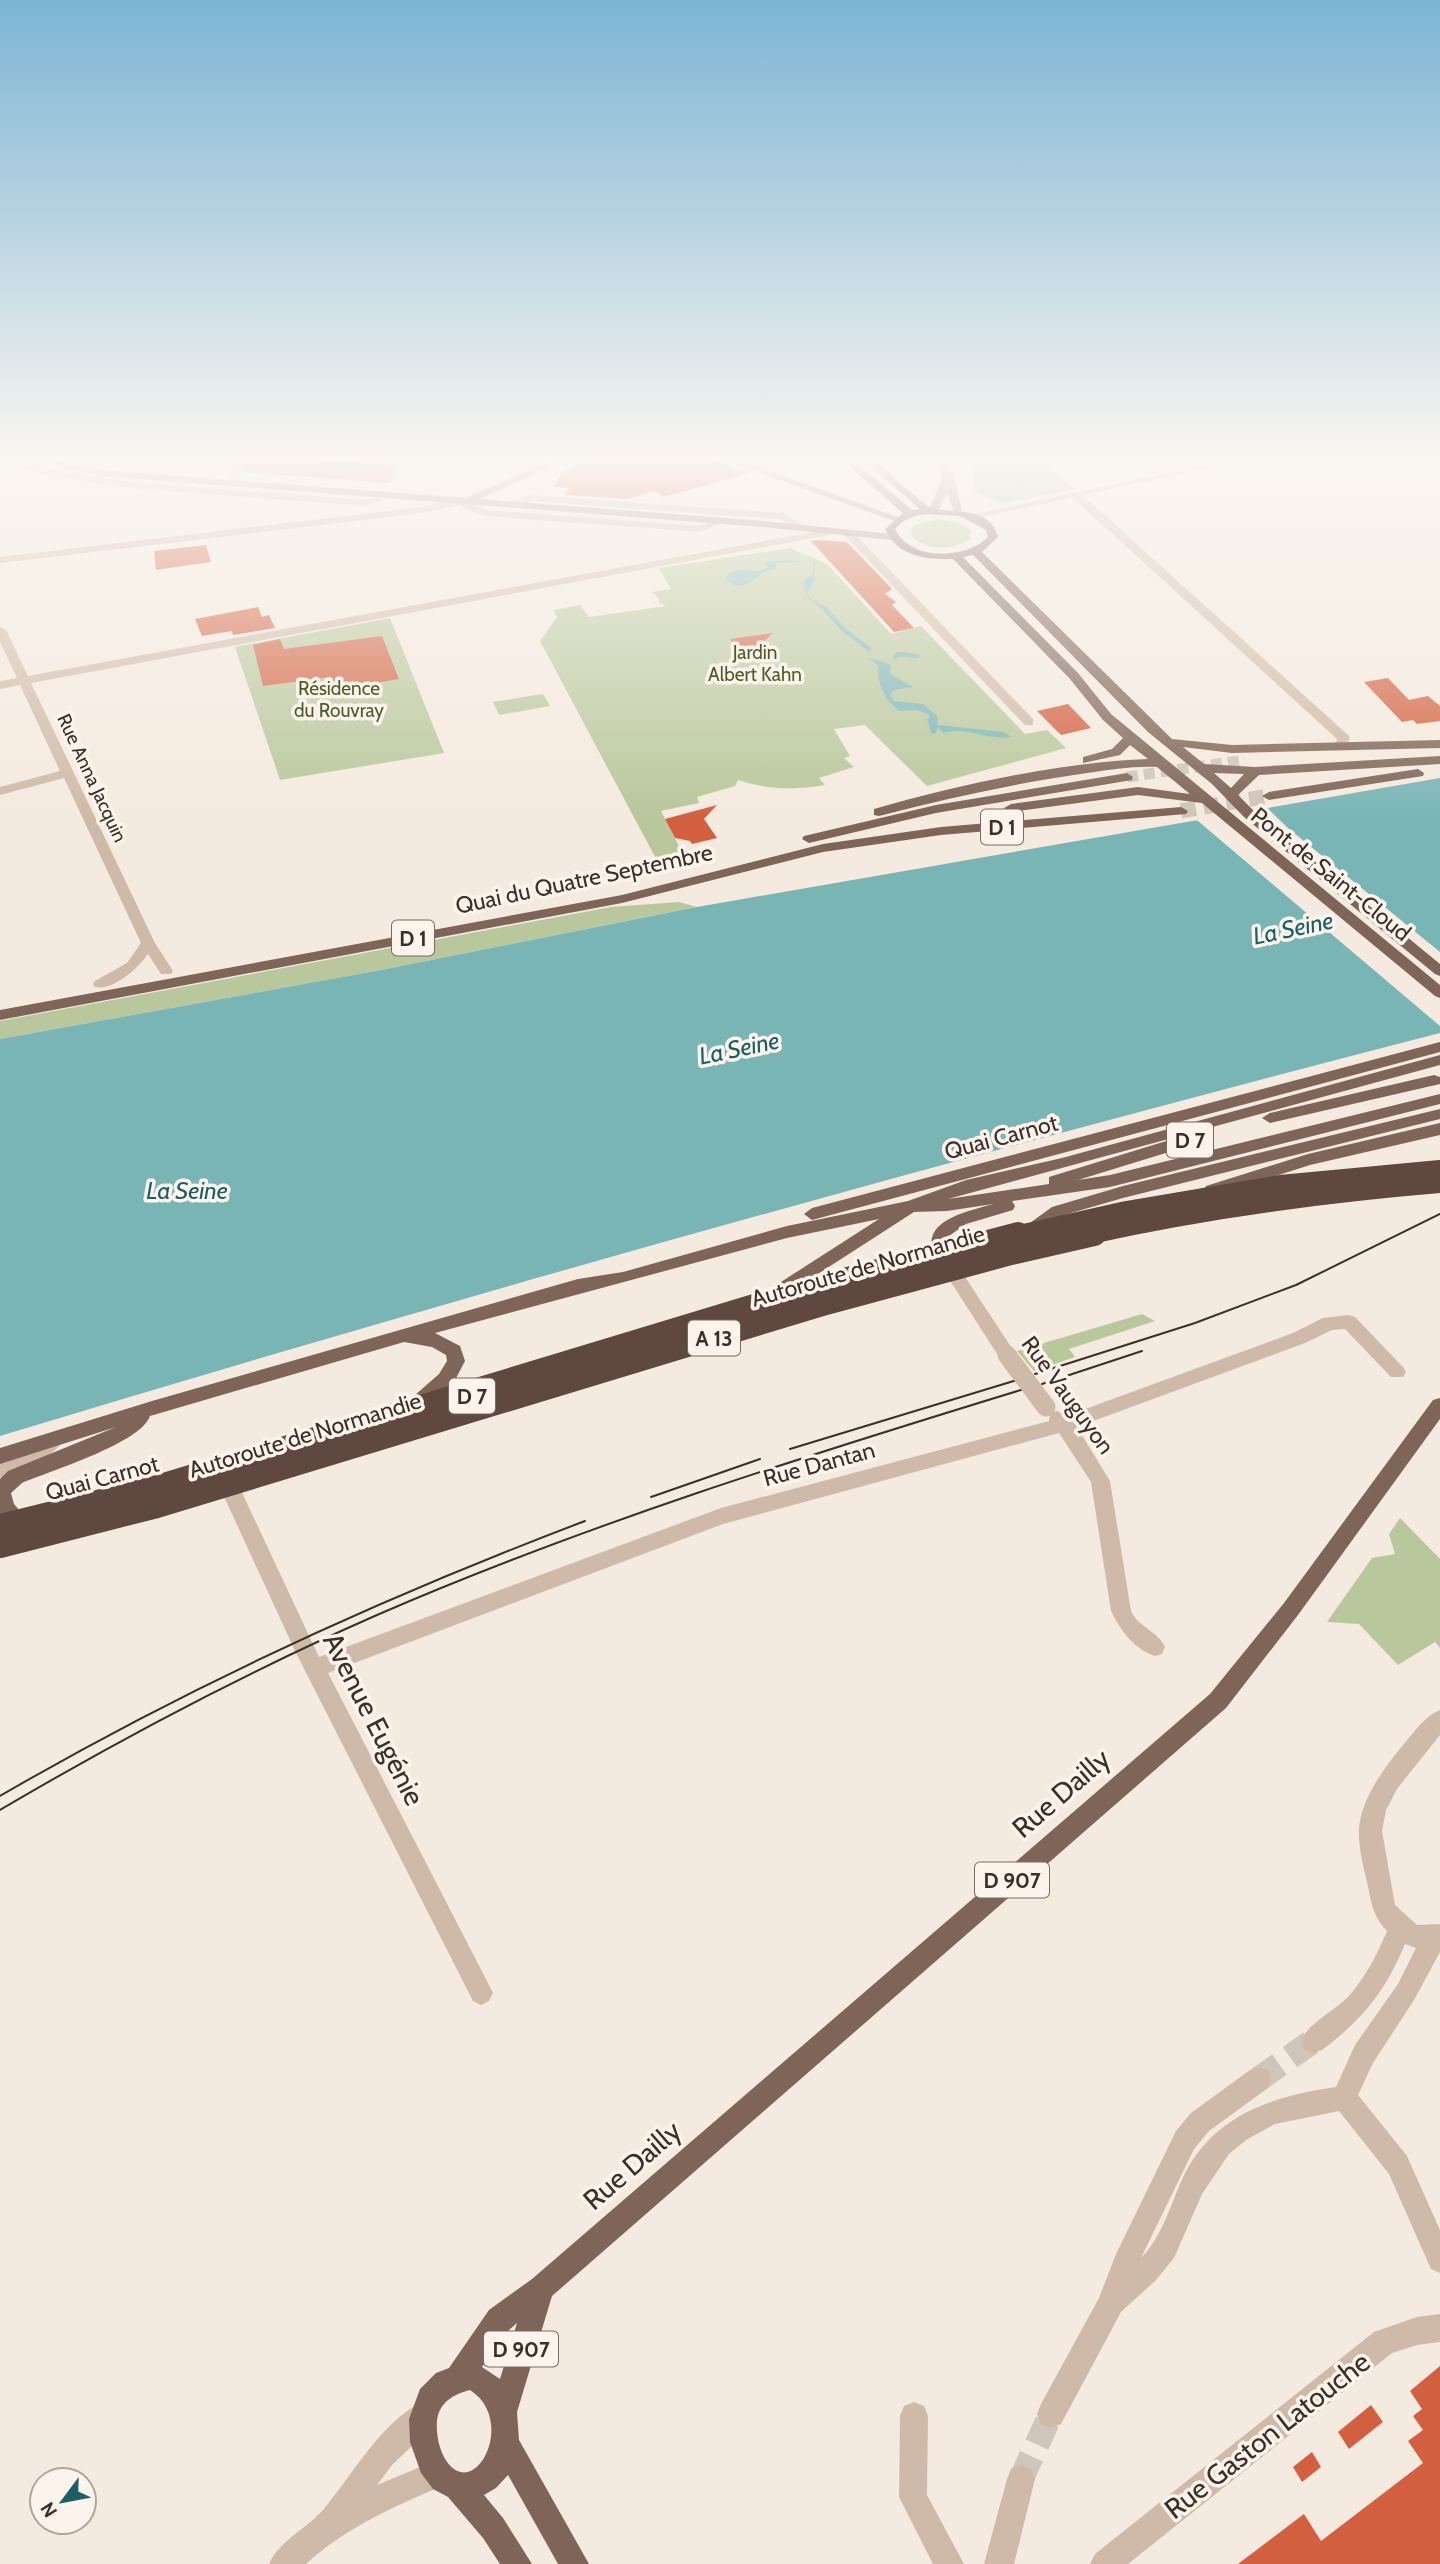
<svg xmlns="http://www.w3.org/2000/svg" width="1440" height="2564" font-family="Cabin,sans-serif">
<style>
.green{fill:#b9c79c}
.water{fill:#7ab5b6}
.pier{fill:#f5eadf}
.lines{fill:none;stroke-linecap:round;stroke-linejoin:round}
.stream{stroke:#7ab5b6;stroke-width:4.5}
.building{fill:#d26040}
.minor-tunnel{stroke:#d0c5bb;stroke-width:25;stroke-dasharray:25 13;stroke-linecap:butt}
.primary-tunnel-far1{stroke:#d0c5bb;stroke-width:11;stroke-dasharray:11 6;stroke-linecap:butt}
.primary-tunnel{stroke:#d0c5bb;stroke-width:15;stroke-dasharray:15 8;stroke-linecap:butt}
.minor{fill:#cfbaa9;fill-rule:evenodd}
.tertiary{fill:#cfbaa9;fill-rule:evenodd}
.secondary{fill:#a4887a;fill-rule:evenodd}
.primary{fill:#7f6559;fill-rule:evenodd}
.tram{stroke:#3c2f29;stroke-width:2}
.minor-bridge{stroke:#cfbaa9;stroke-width:19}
.motorway-bridge-far1{stroke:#5e4840;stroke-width:18}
.motorway-bridge{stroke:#5e4840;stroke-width:24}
.labels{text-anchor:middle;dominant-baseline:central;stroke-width:7;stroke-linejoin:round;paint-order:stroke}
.far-park-label{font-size:19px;fill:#4b5d2a;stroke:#fcf4ec}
.far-street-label{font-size:19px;fill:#3c2f29;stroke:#fcf4ec}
.shield{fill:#fcf4ec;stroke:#766a64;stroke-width:2}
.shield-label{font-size:21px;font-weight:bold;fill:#3c2f29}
.street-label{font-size:23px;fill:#3c2f29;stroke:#fcf4ec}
.water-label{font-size:24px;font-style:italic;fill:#1a5f63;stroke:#fcf4ec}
.near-street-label{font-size:28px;fill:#3c2f29;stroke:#fcf4ec}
</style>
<rect width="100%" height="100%" fill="#f5eadf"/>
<!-- green -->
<g class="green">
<polygon points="972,459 1036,459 1076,489 1003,503 974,492"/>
<path d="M 939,519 L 958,523 L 970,530 L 970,539 C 954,551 923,551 910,534 L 914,525 Z"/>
<path d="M 791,548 C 803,555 816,557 829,566 L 891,634 L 921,626 L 1025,734 L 1047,730 L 1066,748 L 927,786 L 865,725 L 834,729 L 850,756 L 844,758 L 854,767 L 819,778 L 825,785 C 794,790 769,790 738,780 L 735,786 L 697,797 L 699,803 L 661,811 L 687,862 L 661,868 L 540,641 L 557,617 L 554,610 L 580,605 L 589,617 L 666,606 L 659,603 L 658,597 L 651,592 L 671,589 L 659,568 Z"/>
<polygon points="390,618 444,753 280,780 235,647"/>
<polygon points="543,694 550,706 499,715 493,702"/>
<polygon points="679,902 697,907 381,970 0,1039 0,1021 611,907"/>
<polygon points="1142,1314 1155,1321 1069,1349 1075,1357 1034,1371 1017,1351"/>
<polygon points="1400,1518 1440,1559 1440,1648 1435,1642 1398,1665 1359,1624 1327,1622 1372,1558 1395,1554 1389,1534"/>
</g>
<!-- water -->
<g class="water">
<path d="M 788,560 L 815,562 L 814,575 L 816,578 L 807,593 L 811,599 L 827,608 L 823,609 L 809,599 L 803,586 L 806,578 L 812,575 L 814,563 L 811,561 L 777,563 L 775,569 C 770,571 762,572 758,576 C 748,584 739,591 727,580 L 726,576 C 741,564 753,576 768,568 L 765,562 Z"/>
<path d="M 868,657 L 892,665 L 889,673 L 913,687 L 894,690 L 890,695 L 894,701 L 923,704 L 937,716 L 938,725 L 1004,732 L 1011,737 C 988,741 967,726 943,733 L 938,728 L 935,734 L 931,733 L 927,719 L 930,718 L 928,714 L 917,710 L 899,711 C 884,699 877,684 878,666 Z"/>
<path d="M 1440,778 L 1440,1033 C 957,1158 477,1291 0,1436 L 0,1039 L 381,970 L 697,907 Z"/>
</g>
<!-- pier -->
<polygon class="pier" points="1264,805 1288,828 1440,952 1440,1026 1198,821 1191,818"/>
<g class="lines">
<!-- stream -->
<g class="stream">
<polyline points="825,609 844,630 869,649"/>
<polyline points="896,657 898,654 917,656"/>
</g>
</g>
<!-- building -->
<g class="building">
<polygon points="236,459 296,459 356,463 359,459 384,459 380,465 399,466 389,483 244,472"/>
<polygon points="591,459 710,459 749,473 663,497 655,491 627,499 565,495 569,488 553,487 562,472"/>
<polygon points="818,540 847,542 892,589 885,594 896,602 892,605 914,628 894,632 811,541"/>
<polygon points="206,545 211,562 156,570 154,551"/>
<polygon points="258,607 262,617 269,615 275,628 233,635 232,631 202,636 195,619"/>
<polygon points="773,633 743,661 730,639"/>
<polygon points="382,636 399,679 345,688 337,686 331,677 263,686 253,645 280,639 284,649"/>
<polygon points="1388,678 1409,700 1428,696 1440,706 1440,721 1417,724 1413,720 1402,722 1364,682"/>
<polygon points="1068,704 1091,728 1061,735 1037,711"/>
<polygon points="717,805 704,819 717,838 692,844 690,841 675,838 665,819"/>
<polygon points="1440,2366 1440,2564 1238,2564 1304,2514 1321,2541 1423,2463 1408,2441 1423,2430 1413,2416 1422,2409 1410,2391"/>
<polygon points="1371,2405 1383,2422 1349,2449 1338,2432"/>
<polygon points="1312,2452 1321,2467 1302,2482 1293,2467"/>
</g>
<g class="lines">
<!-- minor-tunnel -->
<g class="minor-tunnel">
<polyline points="1259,2079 1313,2041"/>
<polyline points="1021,2479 1051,2414"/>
</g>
<!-- primary-tunnel-far1 -->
<polyline class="primary-tunnel-far1" points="1127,777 1245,760"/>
<!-- primary-tunnel -->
<polyline class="primary-tunnel" points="1181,811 1269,796"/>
<!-- minor -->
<g class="minor">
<polygon points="0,459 87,476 142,483 365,500 392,493 397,496 365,506 142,489 87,482 0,465"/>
<polygon points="222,459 232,459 242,470 238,486 229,484 232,470"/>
<polygon points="750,459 767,459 741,467 736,464"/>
<polygon points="1071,492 1079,492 1348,735 1350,738 1344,750 1336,750 1334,747 1337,739 1071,496"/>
<polygon points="530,495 783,513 802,525 793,527 780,519 531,501 513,508 508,505"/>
<polygon points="463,498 474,506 487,510 699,526 721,518 726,521 700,532 486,516 466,510 461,505 422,513 0,563 0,557 422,507"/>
<path d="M 825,530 L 830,533 L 829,535 L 31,683 L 155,943 L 173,971 L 171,974 L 161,974 L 148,954 C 138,968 114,991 95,987 L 93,984 L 95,981 L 127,963 L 141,943 L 64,778 L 0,795 L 0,787 L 60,771 L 20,685 L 0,689 L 0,681 L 17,678 L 0,642 L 0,627 L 6,630 L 28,676 Z"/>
<polygon points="845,532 853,532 1033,719 1033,725 1025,725 845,536"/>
<polygon points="946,1255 952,1257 1013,1350 1016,1355 1013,1360 1001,1360 940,1265 937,1261 940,1257"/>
<path d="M 1349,1315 L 1355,1317 L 1403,1367 L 1406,1372 L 1403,1377 L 1391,1377 L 1345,1329 L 1332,1330 L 1305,1343 L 1077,1427 L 1110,1481 L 1131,1611 C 1138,1627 1158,1631 1165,1647 L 1162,1654 L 1155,1656 C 1134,1649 1120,1630 1111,1611 L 1091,1482 L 1059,1433 L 723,1524 L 328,1673 L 489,1985 L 493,1993 L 489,2001 L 481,2005 L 473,2001 L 296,1653 L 214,1475 L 217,1469 L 224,1467 L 231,1469 L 319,1657 L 721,1508 L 1049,1421 L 1050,1413 L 1057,1411 L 1066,1416 L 1293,1333 L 1323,1318 Z"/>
<path d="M 54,1432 L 61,1435 L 63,1440 C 55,1457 18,1472 0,1478 L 0,1462 Z"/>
<path d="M 1440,1710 L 1440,1735 L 1397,1789 L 1386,1810 L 1382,1831 L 1395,1905 L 1417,1925 L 1440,1924 L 1440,1952 L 1414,2000 L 1373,2063 L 1358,2095 L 1407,2156 L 1440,2230 L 1440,2273 L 1431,2269 L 1389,2174 L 1339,2111 L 1275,2124 L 1246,2140 L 1229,2154 L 1202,2194 L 1174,2258 L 1156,2280 L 1121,2312 L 1061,2424 L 1051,2428 L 1041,2424 L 1037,2414 L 1041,2404 L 1099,2298 L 1116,2254 L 1176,2131 L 1191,2113 L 1250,2070 L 1259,2067 L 1268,2070 L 1271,2079 L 1268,2088 L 1209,2131 L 1194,2149 L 1141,2258 C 1162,2236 1169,2209 1181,2182 C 1209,2117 1271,2096 1336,2087 L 1355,2045 L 1398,1984 L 1416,1948 L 1405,1944 C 1385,1992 1363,2019 1322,2050 L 1313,2053 L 1304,2050 L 1301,2041 C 1308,2023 1334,2011 1348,1997 C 1365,1978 1377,1955 1387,1931 C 1373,1917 1371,1901 1367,1882 C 1363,1865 1358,1846 1359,1828 C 1362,1795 1388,1763 1408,1739 C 1417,1728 1427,1715 1440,1710 Z"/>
<polygon points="1440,2314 1440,2342 1417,2345 1392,2353 1128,2564 1090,2564 1095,2554 1374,2332 1417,2317"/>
<path d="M 423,2402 L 433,2406 L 437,2416 L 433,2426 L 393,2464 L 377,2485 L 437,2460 L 447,2464 L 451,2474 L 447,2484 C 397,2505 346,2527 306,2564 L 269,2564 C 279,2541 306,2529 323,2510 C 350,2478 384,2418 423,2402 Z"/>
<polygon points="914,2402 924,2406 928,2416 927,2495 964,2564 933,2564 899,2497 900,2416 904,2406"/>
<polygon points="1021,2465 1031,2469 1035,2479 1014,2564 984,2564 1007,2479 1011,2469"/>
</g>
<!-- tertiary -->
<polygon class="tertiary" points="1231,459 1250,459 972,519 967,516"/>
<!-- secondary -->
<g class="secondary">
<polygon points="25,459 45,459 102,470 465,498 556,459 569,459 479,499 763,521 892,534 897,537 892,540 763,527 102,476"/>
<polygon points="722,459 736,459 903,519 894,521"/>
<polygon points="939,459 949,459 963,515 955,515 947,492 938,512 929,510 942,479"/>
</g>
<!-- primary -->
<g class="primary">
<path d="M 841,459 L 852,459 L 912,510 L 920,509 L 862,459 L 873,459 C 884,468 922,505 933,508 C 955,514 990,506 998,537 L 982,552 L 1172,739 L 1232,745 L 1440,740 L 1440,748 L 1232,753 L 1183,747 L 1204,764 L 1255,767 L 1440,756 L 1440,764 L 1259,775 L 1238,795 L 1254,811 L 1440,964 L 1440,976 L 1435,974 L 1244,817 L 1212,784 L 1148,732 L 973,555 L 963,557 L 1078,673 L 1111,714 L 1440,985 L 1440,998 L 1435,996 L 1202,803 L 1138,795 L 1011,812 L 1004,808 L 1011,804 L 1138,787 L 1190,794 L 1157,767 C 1133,766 1110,770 1087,773 C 1016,783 948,798 879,816 L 874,815 L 874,809 C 957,785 1061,762 1148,759 L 1130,745 L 1120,755 L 1083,763 L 1083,757 L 1112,749 L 1123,738 L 1103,720 L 1070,679 L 953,559 C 925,560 897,556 885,529 L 903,513 ZM 929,514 L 960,516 L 986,530 L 988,537 C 965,560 910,561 895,529 C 905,518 915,515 929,514 ZM 1214,773 L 1244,774 L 1231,788 Z"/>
<polygon points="1418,769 1424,773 1423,776 1269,800 1262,796 1269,792"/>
<polygon points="1127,773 1133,777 1132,780 936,813 809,843 802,839 804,836 936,805"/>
<polygon points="1181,807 1188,811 1186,814 941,835 823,852 622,903 0,1020 0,1010 622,895 823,844 941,827"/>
<polygon points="1440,1042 1440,1052 812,1220 804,1214 812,1208"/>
<path d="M 1440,1055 L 1440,1065 L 948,1199 L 1049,1184 L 1049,1177 L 1176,1138 L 1184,1144 L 1182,1148 L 1078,1180 L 1110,1175 L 1440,1094 L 1440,1104 L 1110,1187 L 1012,1201 L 1015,1206 L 1013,1210 L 966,1224 L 949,1236 L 951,1255 L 948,1259 L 936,1259 C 916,1221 966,1212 993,1204 L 947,1211 L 914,1212 L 776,1301 L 770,1299 L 767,1294 L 770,1289 L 879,1219 L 787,1238 L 435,1333 L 460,1346 L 465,1361 L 453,1384 L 421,1412 L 414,1414 L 407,1412 L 405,1407 L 407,1402 L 439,1374 L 447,1361 L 446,1355 L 432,1347 L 404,1342 L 150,1416 C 141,1443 50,1471 22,1483 L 11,1493 L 14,1504 L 32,1525 L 29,1531 C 16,1535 7,1526 0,1516 L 0,1479 L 8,1471 L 116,1427 L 0,1464 L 0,1448 L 152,1401 L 578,1279 L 623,1272 L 787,1226 L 908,1201 L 966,1180 L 1062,1158 Z"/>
<polygon points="1434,1075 1440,1077 1440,1084 1270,1123 1262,1118 1270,1113"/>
<polygon points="1440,1109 1440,1119 1123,1198 1064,1215 1032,1234 1023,1228 1052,1207 1123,1186"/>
<polygon points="1440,1123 1440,1135 1310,1165 1212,1196 1204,1190 1206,1186 1308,1154"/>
<path d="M 1440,1398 L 1440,1419 L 1298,1615 L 1226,1708 L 552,2296 L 517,2412 L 519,2440 L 589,2564 L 558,2564 L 508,2475 L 496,2488 L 484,2495 L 503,2518 L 532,2564 L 500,2564 L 483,2538 L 448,2497 L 433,2489 L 421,2473 L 410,2442 L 409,2419 L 420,2389 L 436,2373 L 449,2368 L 489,2310 L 532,2279 L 1210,1694 L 1284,1603 L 1433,1400 ZM 517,2323 L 500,2379 L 482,2367 L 509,2330 ZM 470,2390 C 517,2420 476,2501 447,2462 C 439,2450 436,2435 437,2421 C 439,2402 454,2394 470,2390 Z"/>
</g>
<!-- tram -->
<g class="tram">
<polyline points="1035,1374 1195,1323 1296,1285 1440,1214"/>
<polyline points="1042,1384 1142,1351"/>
<polyline points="790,1449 1017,1380"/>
<polyline points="651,1497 760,1459"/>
<path d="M 0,1796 C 187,1687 382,1598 585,1521"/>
<path d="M 0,1810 C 122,1738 247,1672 377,1615 C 587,1524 805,1456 1024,1389"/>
</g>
<!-- minor-bridge -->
<polyline class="minor-bridge" points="1007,1355 1046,1407"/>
<!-- motorway-bridge-far1 -->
<g class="motorway-bridge-far1">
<polyline points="1010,1236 1126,1210 1280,1184 1440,1169"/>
<path d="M 1086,1236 C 1202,1210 1321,1194 1440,1184"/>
</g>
<!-- motorway-bridge -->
<g class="motorway-bridge">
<polyline points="0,1526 154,1488 810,1289 1018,1234"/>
<polyline points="0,1546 157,1506 819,1305 1011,1253 1094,1234"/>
</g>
</g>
<!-- sky -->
<linearGradient id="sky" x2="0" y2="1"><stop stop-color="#7cb4d4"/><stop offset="0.56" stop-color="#faf6f1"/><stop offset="1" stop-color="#faf6f1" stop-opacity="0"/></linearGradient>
<rect width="1440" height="818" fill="url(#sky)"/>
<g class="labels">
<!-- far-park labels -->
<g class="far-park-label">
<text x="755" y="652">Jardin<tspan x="755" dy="22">Albert Kahn</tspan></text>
<text x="339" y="688">Résidence<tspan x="339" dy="22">du Rouvray</tspan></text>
</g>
<!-- far-street labels -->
<g class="far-street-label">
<text transform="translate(92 778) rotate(65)">Rue Anna Jacquin</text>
</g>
<!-- shield labels -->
<g class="shield">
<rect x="981" y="809.5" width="42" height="35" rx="5"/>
<rect x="392" y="920.5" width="42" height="35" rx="5"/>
<rect x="1167" y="1122.5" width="46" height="35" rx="5"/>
<rect x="688" y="1320.5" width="52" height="35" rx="5"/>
<rect x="449" y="1378.5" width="46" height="35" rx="5"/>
<rect x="975" y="1862.5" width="74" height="35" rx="5"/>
<rect x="484" y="2331.5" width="74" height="35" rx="5"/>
</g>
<g class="shield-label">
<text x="1002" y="827">D 1</text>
<text x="413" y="938">D 1</text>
<text x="1190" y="1140">D 7</text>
<text x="714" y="1338">A 13</text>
<text x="472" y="1396">D 7</text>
<text x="1012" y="1880">D 907</text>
<text x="521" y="2349">D 907</text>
</g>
<!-- street labels -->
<g class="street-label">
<text transform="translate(1331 874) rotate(39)">Pont de Saint-Cloud</text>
<text transform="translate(584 879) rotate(-12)">Quai du Quatre Septembre</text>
<text transform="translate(1001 1137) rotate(-15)">Quai Carnot</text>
<text transform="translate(868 1266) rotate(-16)">Autoroute de Normandie</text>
<text transform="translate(1068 1395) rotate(54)">Rue Vauguyon</text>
<text transform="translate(305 1435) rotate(-17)">Autoroute de Normandie</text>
<text transform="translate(819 1464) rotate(-15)">Rue Dantan</text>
<text transform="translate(102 1478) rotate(-15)">Quai Carnot</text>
</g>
<!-- water labels -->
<g class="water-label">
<text transform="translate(1293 928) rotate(-12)">La Seine</text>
<text transform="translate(739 1048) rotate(-12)">La Seine</text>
<text x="187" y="1190">La Seine</text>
</g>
<!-- near-street labels -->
<g class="near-street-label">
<text transform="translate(374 1719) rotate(63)">Avenue Eugénie</text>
<text transform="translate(1061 1793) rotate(-41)">Rue Dailly</text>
<text transform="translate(632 2165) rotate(-41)">Rue Dailly</text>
<text transform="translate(1267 2435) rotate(-38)">Rue Gaston Latouche</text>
</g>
</g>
<!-- north arrow -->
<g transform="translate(63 2501) rotate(238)"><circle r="33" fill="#fcf4ec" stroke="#afa59e" stroke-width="2"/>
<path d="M0-5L12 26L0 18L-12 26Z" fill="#1a5f63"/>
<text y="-10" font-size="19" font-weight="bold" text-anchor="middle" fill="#3c2f29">N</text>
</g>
</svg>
